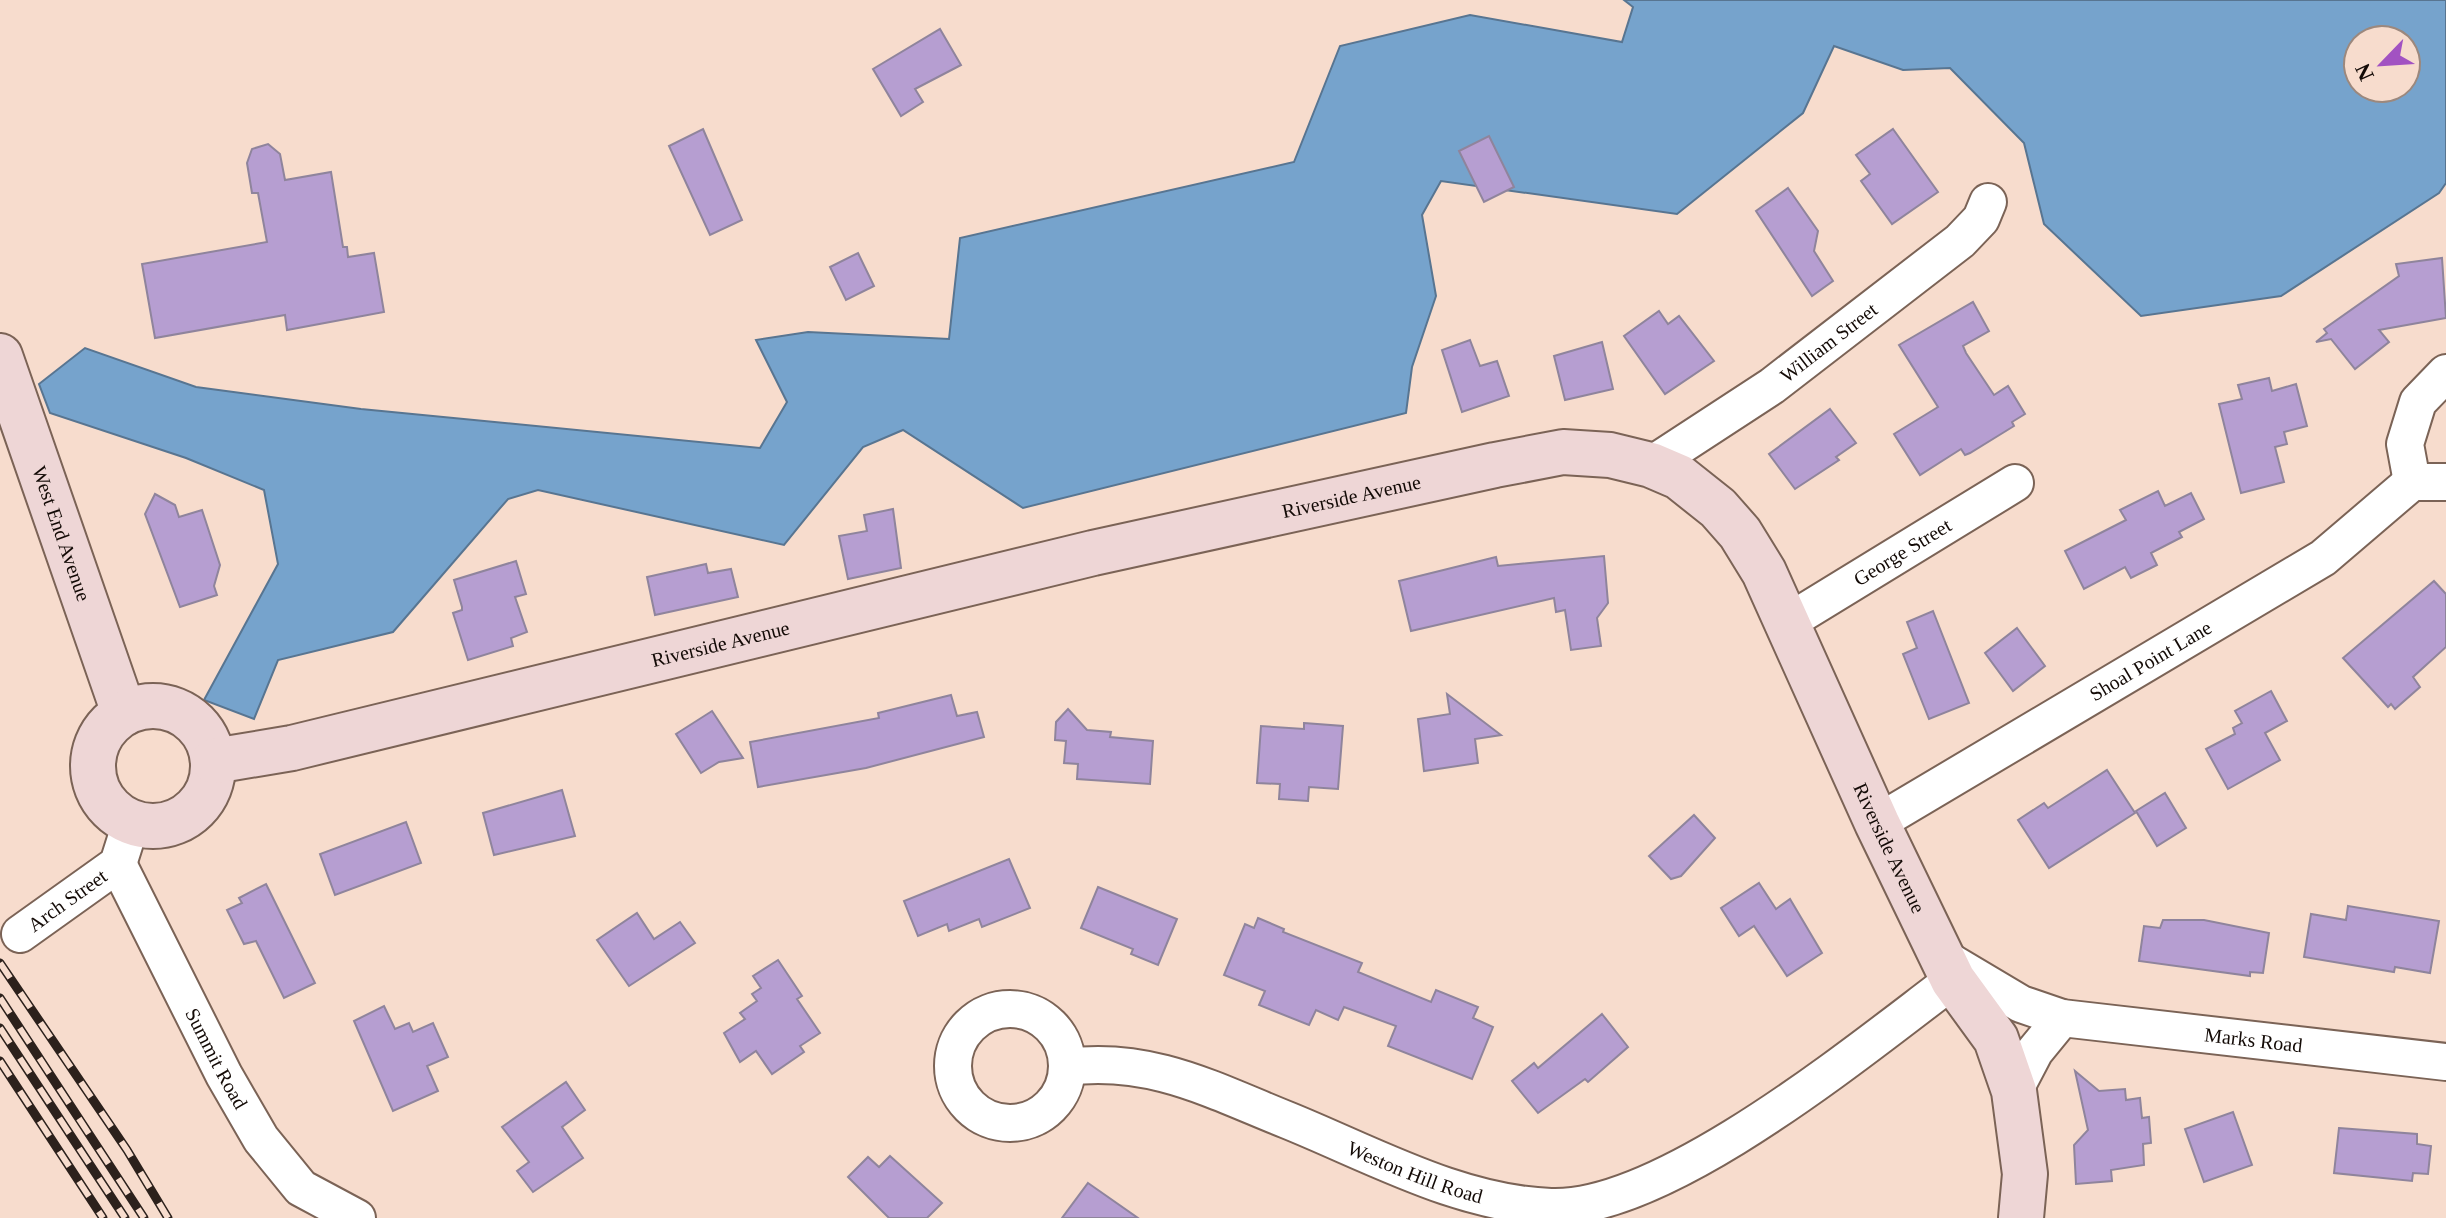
<svg xmlns="http://www.w3.org/2000/svg" width="2446" height="1218" font-family="Georgia,serif">
<style>
.water{fill:#76a3cc;stroke:#587591;stroke-width:2;fill-rule:evenodd}
.building{fill:#b69ed1;stroke:#8f849c;stroke-width:2}
.lines{fill:none;stroke-linecap:round;stroke-linejoin:round}
.street-casing{stroke:#7b6356;stroke-width:40}
.secondary-casing{stroke:#7b6356;stroke-width:48}
.street{stroke:#fff;stroke-width:36}
.secondary{stroke:#eed6d6;stroke-width:44}
.rail-casing{stroke:#2c211c;stroke-width:9}
.rail{stroke:#f7dccd;stroke-width:6;stroke-dasharray:18;stroke-linecap:butt}
.labels{text-anchor:middle;dominant-baseline:central;stroke-width:6;stroke-linejoin:round;paint-order:stroke}
.street-label{font-size:20px;fill:#130a06;stroke:#f7dccd}
</style>
<rect width="100%" height="100%" fill="#f7dccd"/>
<!-- water -->
<path class="water" d="M 1624,0 L 2446,0 L 2446,183 L 2439,193 L 2281,296 L 2141,316 L 2044,224 L 2024,143 L 1950,68 L 1903,70 L 1834,46 L 1803,113 L 1677,214 L 1441,181 L 1422,215 L 1436,296 L 1412,367 L 1406,413 L 1023,508 L 903,430 L 863,447 L 784,545 L 538,490 L 508,499 L 393,632 L 278,660 L 254,719 L 204,700 L 278,564 L 264,490 L 186,458 L 50,413 L 39,384 L 85,348 L 196,387 L 361,409 L 760,448 L 787,402 L 756,340 L 808,332 L 949,339 L 960,238 L 1294,162 L 1340,46 L 1470,15 L 1622,42 L 1633,7 ZM 2358,40 L 2406,40 L 2406,88 L 2358,88 Z"/>
<!-- building -->
<g class="building">
<polygon points="940,29 961,65 915,89 923,102 901,116 873,69"/>
<polygon points="703,129 742,220 710,235 669,146"/>
<polygon points="1893,129 1938,192 1892,224 1861,181 1870,174 1856,155"/>
<polygon points="1489,136 1514,187 1484,202 1459,151"/>
<polygon points="268,144 280,154 285,180 331,172 343,247 347,247 348,257 374,253 384,312 287,330 285,315 155,338 142,264 267,242 258,193 252,193 247,163 252,149"/>
<polygon points="1788,188 1818,231 1814,251 1833,281 1812,296 1756,211"/>
<polygon points="858,253 874,286 846,300 830,267"/>
<polygon points="2442,258 2446,318 2379,330 2389,342 2355,369 2331,339 2316,342 2327,333 2324,329 2399,276 2396,264"/>
<polygon points="1973,302 1989,331 1963,346 1966,353 1994,395 2008,386 2025,414 2012,422 2014,426 1970,453 1965,455 1961,449 1920,475 1894,434 1938,407 1899,345"/>
<polygon points="1659,311 1668,324 1679,316 1714,361 1665,394 1624,336"/>
<polygon points="1470,340 1480,366 1497,361 1509,396 1462,412 1442,350"/>
<polygon points="1602,342 1613,389 1565,400 1554,356"/>
<polygon points="2269,378 2272,391 2296,384 2307,426 2284,432 2287,444 2275,447 2284,482 2241,493 2219,404 2242,399 2238,385"/>
<polygon points="1830,409 1856,443 1836,457 1839,460 1795,489 1769,454"/>
<polygon points="2158,491 2165,506 2191,493 2204,519 2179,532 2182,537 2151,553 2157,565 2131,578 2125,567 2084,589 2065,551 2126,520 2120,510"/>
<polygon points="155,494 175,505 179,517 202,510 220,565 214,586 217,595 180,607 145,514"/>
<polygon points="893,509 901,568 848,579 839,536 867,531 864,515"/>
<polygon points="1604,556 1608,603 1597,618 1601,646 1571,650 1565,610 1556,612 1554,598 1411,631 1399,581 1496,557 1498,566"/>
<polygon points="516,561 526,594 515,597 527,632 511,638 513,646 468,660 453,613 462,610 462,607 454,580"/>
<polygon points="706,564 708,573 731,569 738,597 655,615 647,577"/>
<polygon points="2434,581 2446,594 2446,647 2413,677 2420,687 2395,709 2391,704 2388,707 2343,658"/>
<polygon points="1933,611 1969,703 1929,719 1903,654 1917,648 1907,622"/>
<polygon points="2017,628 2045,666 2013,691 1985,653"/>
<polygon points="2271,691 2287,721 2265,733 2280,760 2228,789 2206,749 2235,734 2233,728 2242,723 2235,711"/>
<polygon points="1447,694 1501,735 1475,739 1478,763 1424,771 1418,719 1450,714"/>
<polygon points="951,695 957,716 977,712 984,737 866,768 758,787 750,742 879,718 878,713"/>
<polygon points="1068,709 1087,730 1111,732 1110,737 1153,741 1150,784 1077,779 1078,764 1064,763 1066,741 1055,740 1056,722"/>
<polygon points="712,711 743,758 719,762 701,773 676,734"/>
<polygon points="1304,723 1343,726 1338,789 1309,787 1308,801 1279,799 1280,784 1257,783 1261,726 1304,729"/>
<polygon points="2107,770 2135,813 2049,868 2018,820 2044,803 2048,808"/>
<polygon points="562,790 575,836 494,855 483,813"/>
<polygon points="2165,793 2186,828 2157,846 2136,811"/>
<polygon points="1694,815 1715,838 1681,876 1671,879 1649,856"/>
<polygon points="406,822 421,863 335,895 320,854"/>
<polygon points="1009,859 1030,908 982,927 979,919 949,931 947,924 918,936 904,901"/>
<polygon points="1759,883 1776,909 1790,899 1822,953 1787,976 1754,926 1739,936 1721,908"/>
<polygon points="266,884 315,983 284,998 256,941 244,944 227,910 242,903 239,898"/>
<polygon points="1098,887 1177,919 1158,965 1131,954 1133,949 1081,928"/>
<polygon points="2348,906 2439,921 2430,973 2395,967 2394,972 2304,957 2311,914 2346,920"/>
<polygon points="637,913 654,939 680,922 695,943 629,986 597,940"/>
<polygon points="1258,918 1284,929 1283,932 1362,963 1358,972 1431,1002 1436,990 1478,1007 1473,1018 1493,1027 1472,1079 1388,1046 1396,1026 1344,1007 1338,1020 1316,1010 1309,1025 1259,1005 1265,991 1224,975 1245,924 1254,928"/>
<polygon points="2163,920 2204,920 2269,933 2263,973 2250,972 2250,976 2139,961 2144,926 2160,928"/>
<polygon points="778,960 802,996 797,999 820,1033 800,1046 804,1052 772,1074 756,1051 740,1062 724,1033 745,1019 740,1013 757,1001 752,994 761,988 753,976"/>
<polygon points="384,1006 395,1029 409,1023 413,1032 433,1023 448,1057 427,1066 438,1091 393,1111 354,1021"/>
<polygon points="1602,1014 1628,1047 1588,1082 1585,1079 1538,1113 1512,1081 1534,1063 1538,1068"/>
<polygon points="2075,1071 2099,1091 2125,1089 2126,1100 2140,1098 2142,1118 2149,1117 2151,1143 2143,1144 2144,1165 2111,1170 2112,1181 2076,1184 2074,1145 2088,1130"/>
<polygon points="566,1082 585,1110 562,1127 583,1158 533,1192 517,1171 529,1162 502,1127"/>
<polygon points="2233,1112 2252,1165 2204,1182 2185,1129"/>
<polygon points="2339,1128 2417,1134 2417,1144 2431,1146 2428,1174 2413,1173 2412,1181 2334,1173"/>
<polygon points="890,1156 942,1203 927,1218 889,1218 848,1177 868,1157 879,1167"/>
<polygon points="1088,1183 1138,1218 1062,1218"/>
</g>
<g class="lines">
<defs>
<g id="street">
<path id="s1" d="M 1651,465 L 1772,386 L 1960,241 L 1981,219 L 1988,202"/>
<polyline points="2412,482 2405,444 2418,402 2446,373"/>
<path id="s2" d="M 1788,622 L 2015,483"/>
<path id="s3" d="M 1877,823 L 2323,558 L 2412,482 L 2446,482"/>
<path id="s4" d="M 118,864 L 224,1075 L 261,1139 L 301,1188 L 357,1218"/>
<path id="s5" d="M 20,934 L 118,864 L 131,823"/>
<path id="s6" d="M 1942,957 L 2021,1004 L 2062,1018 L 2446,1062"/>
<circle cx="1010" cy="1066" r="57"/>
<path id="s7" d="M 1067,1067 C 1150,1056 1212,1090 1287,1120 C 1371,1154 1459,1204 1551,1207 C 1665,1211 1862,1048 1953,980"/>
<polyline points="2014,1091 2035,1051 2062,1018"/>
</g>
<g id="secondary">
<path id="s8" d="M 0,356 L 124,713"/>
<circle cx="153" cy="766" r="60"/>
<path id="s9" d="M 214,761 L 292,748 L 1093,553 L 1495,465 L 1563,452 L 1610,455 L 1651,465 L 1679,477 L 1718,508 L 1740,533 L 1764,572 L 1877,823 L 1953,980 L 1996,1039 L 2014,1091 L 2025,1174 L 2021,1218"/>
</g>
</defs>
<!-- street casing -->
<use href="#street" class="street-casing"/>
<!-- secondary casing -->
<use href="#secondary" class="secondary-casing"/>
<!-- street -->
<use href="#street" class="street"/>
<!-- secondary -->
<use href="#secondary" class="secondary"/>
<defs>
<g id="rail">
<polyline points="0,963 127,1150 168,1218"/>
<polyline points="0,998 144,1218"/>
<polyline points="0,1028 125,1218"/>
<polyline points="0,1061 103,1218"/>
</g>
</defs>
<!-- rail casing -->
<use href="#rail" class="rail-casing"/>
<!-- rail -->
<use href="#rail" class="rail"/>
</g>
<g class="labels">
<!-- street labels -->
<g class="street-label">
<text stroke="none"><textPath href="#s1" startOffset="216">William Street</textPath></text>
<text stroke="none"><textPath href="#s9" startOffset="1168">Riverside Avenue</textPath></text>
<text stroke="none"><textPath href="#s8" startOffset="188">West End Avenue</textPath></text>
<text stroke="none"><textPath href="#s2" startOffset="134">George Street</textPath></text>
<text stroke="none"><textPath href="#s9" startOffset="520">Riverside Avenue</textPath></text>
<text stroke="none"><textPath href="#s3" startOffset="318">Shoal Point Lane</textPath></text>
<text stroke="none"><textPath href="#s9" startOffset="1936">Riverside Avenue</textPath></text>
<text stroke="none"><textPath href="#s5" startOffset="58">Arch Street</textPath></text>
<text stroke="none"><textPath href="#s6" startOffset="328">Marks Road</textPath></text>
<text stroke="none"><textPath href="#s4" startOffset="218">Summit Road</textPath></text>
<text stroke="none"><textPath href="#s7" startOffset="368">Weston Hill Road</textPath></text>
</g>
</g>
<!-- north arrow -->
<g transform="translate(2382 64) rotate(245)"><circle r="38" fill="#f7dccd" stroke="#9c887d" stroke-width="2"/>
<path d="M0-6L14 30L0 20L-14 30Z" fill="#a252c2"/>
<text y="-12" font-size="22" font-weight="bold" text-anchor="middle" fill="#130a06">N</text>
</g>
</svg>
